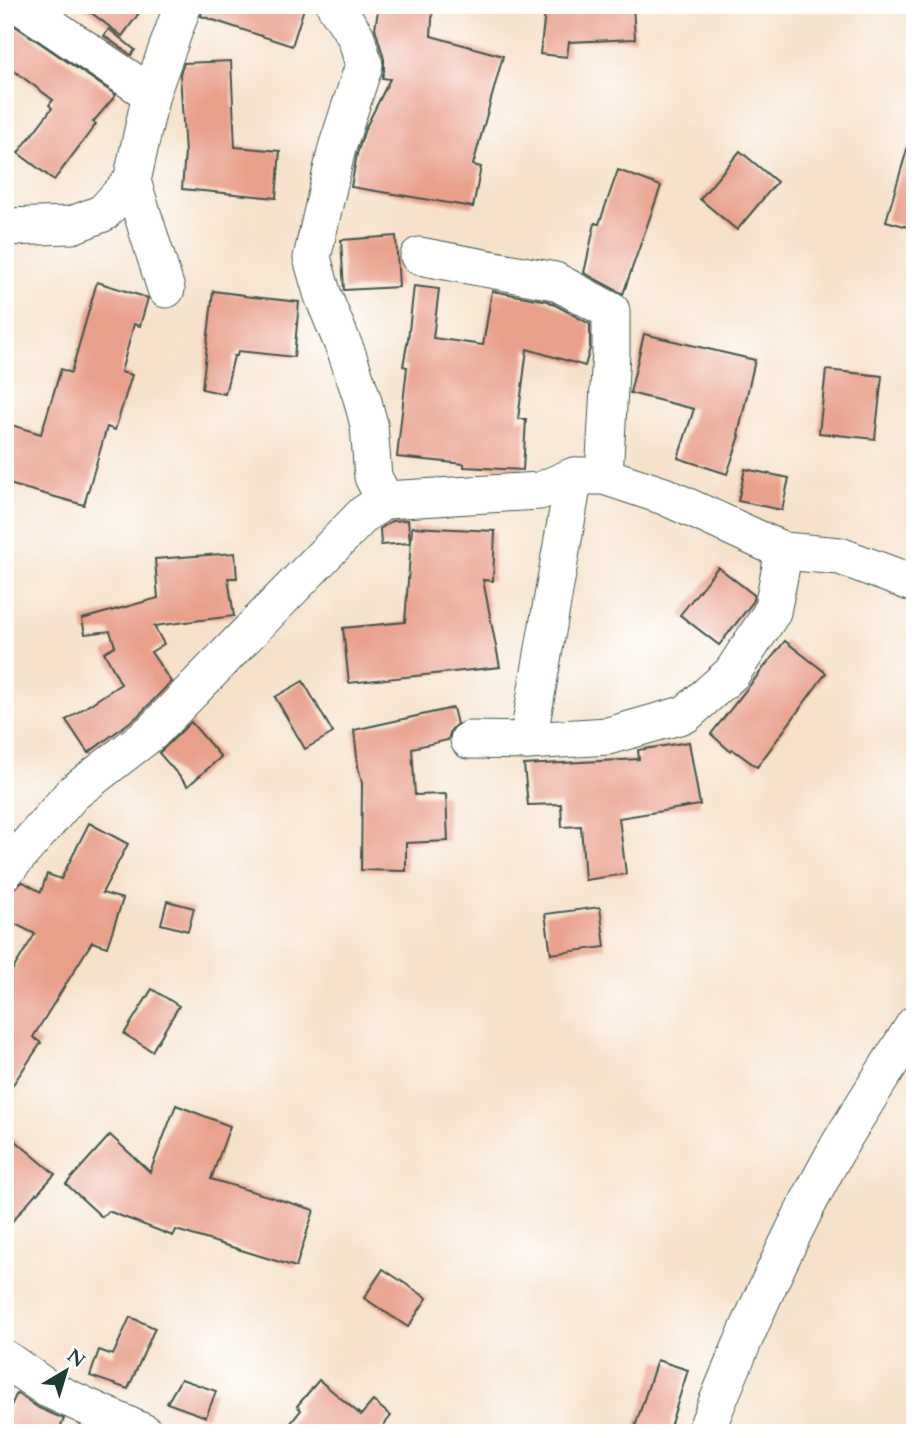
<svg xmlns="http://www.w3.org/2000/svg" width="920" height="1438" font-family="Cardo,serif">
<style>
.building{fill:#e9a08b}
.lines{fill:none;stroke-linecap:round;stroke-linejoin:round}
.street-casing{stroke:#3f564b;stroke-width:39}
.street{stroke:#fff;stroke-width:37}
</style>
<rect width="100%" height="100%" fill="#fff"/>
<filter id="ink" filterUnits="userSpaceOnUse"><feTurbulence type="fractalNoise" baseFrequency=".0143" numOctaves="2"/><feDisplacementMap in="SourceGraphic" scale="14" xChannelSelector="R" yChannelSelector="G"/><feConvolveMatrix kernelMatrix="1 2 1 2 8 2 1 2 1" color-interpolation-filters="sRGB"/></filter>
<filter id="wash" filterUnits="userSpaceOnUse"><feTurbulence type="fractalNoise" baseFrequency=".00686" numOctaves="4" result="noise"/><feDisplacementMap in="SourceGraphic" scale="28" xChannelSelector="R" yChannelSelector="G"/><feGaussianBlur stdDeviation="1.57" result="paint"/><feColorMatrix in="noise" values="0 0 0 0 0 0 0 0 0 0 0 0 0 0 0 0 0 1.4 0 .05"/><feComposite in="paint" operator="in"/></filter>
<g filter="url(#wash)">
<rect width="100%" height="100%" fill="#f6e2cb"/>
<g id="blocks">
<!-- building -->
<g class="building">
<polygon points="81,5 145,5 122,36"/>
<polygon points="203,5 305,5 292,46 201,16"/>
<polygon points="379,5 433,5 431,36 503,56 473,165 481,167 473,207 351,187 357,154 365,129 390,79 382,78 384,71 384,59 375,28"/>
<polygon points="546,5 633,5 635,39 569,42 567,57 540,54"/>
<polygon points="5,19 116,95 93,122 96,124 54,180 18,153 52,108 49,105 53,100 5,64"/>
<polygon points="109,29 135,50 131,55 104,36"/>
<polygon points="231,61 235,147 280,151 276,198 182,189 185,153 180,74 184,63"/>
<polygon points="908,146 915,147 915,229 886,221"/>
<polygon points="740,151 777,182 737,230 700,199"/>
<polygon points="618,170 661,186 623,294 584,273 595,223 599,224"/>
<polygon points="396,236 399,287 344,290 341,240"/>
<polygon points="97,282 148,298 140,326 134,324 121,372 132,375 115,430 107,427 84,505 5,483 5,423 41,434 61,369 71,373"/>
<polygon points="414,286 439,289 433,338 483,345 492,291 548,301 590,324 590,348 585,366 527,349 518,419 526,419 523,470 464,467 464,464 397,457 407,367 403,366 408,339"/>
<polygon points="213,291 244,295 244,296 299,302 294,357 238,351 237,356 234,356 225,394 202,389"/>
<polygon points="644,334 755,360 738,435 740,436 727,474 678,458 694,409 630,393"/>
<polygon points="826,370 882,376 875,439 819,433"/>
<polygon points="745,469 789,478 782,510 738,501"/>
<polygon points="408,520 410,543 381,545 380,529 392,521"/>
<polygon points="412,527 495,531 493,581 483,580 500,667 349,683 343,628 405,622"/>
<polygon points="235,553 237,578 228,578 234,616 154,626 164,644 151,652 171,682 138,716 88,753 66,720 121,684 104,652 115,646 110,631 85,634 82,619 158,598 155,559"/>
<polygon points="718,567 754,595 752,603 719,645 680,615"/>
<polygon points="785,641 826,673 757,767 732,749 730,751 711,734"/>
<polygon points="303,681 333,733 305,749 275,697"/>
<polygon points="453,708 457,724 451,730 448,740 412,748 415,795 446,794 448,841 406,843 406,871 361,870 362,783 358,766 354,730"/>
<polygon points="191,722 221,757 188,786 159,753"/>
<polygon points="689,742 700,805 619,818 626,874 585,880 581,826 562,827 561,804 528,805 524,765 639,759 638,750"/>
<polygon points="89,823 128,844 102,893 123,899 107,947 92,942 33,1037 41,1043 5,1096 5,982 35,934 5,919 5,899 9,891 23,882 41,892 47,874 61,879"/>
<polygon points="167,901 194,908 188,931 161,924"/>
<polygon points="600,907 605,947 551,954 545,914"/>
<polygon points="152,989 179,1006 152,1051 124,1034"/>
<polygon points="176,1105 230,1126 211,1179 314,1210 296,1267 176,1230 173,1236 108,1211 102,1217 66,1184 110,1135 150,1172"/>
<polygon points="5,1132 55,1174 37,1194 36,1193 5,1230"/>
<polygon points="383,1269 427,1298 408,1327 364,1298"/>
<polygon points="130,1317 155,1328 128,1389 90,1376 99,1350 113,1355"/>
<polygon points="657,1360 688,1370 668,1433 633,1433"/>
<polygon points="181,1379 216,1391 206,1417 167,1403"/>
<polygon points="319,1380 361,1415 373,1401 391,1416 379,1431 382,1433 283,1433 301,1410 297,1406"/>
<polygon points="17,1393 39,1408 64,1419 58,1433 5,1433 5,1418"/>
</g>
</g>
</g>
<g filter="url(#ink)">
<use href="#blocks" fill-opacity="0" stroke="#3f564b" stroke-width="2"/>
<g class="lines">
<defs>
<g id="street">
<polyline points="20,5 151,94"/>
<polyline points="335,5 356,37 364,65 337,148 312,258 323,296 347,354 362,398 369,425 373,477 385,500"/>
<polyline points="5,227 72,225 103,213 132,181"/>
<polyline points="419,256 555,281 611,311 611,352 604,476"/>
<polyline points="166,289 132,181 151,94 183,5"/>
<polyline points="469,740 528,741 608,736 686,714 732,673 772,612 784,551"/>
<polyline points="528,741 574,476"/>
<polyline points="5,871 73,793 152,732 364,514 385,500 540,491 574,476 604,476 664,496 784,551 840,556 915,584"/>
<polyline points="5,1359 48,1389 145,1433"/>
<path d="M 705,1433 C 745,1333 788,1235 841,1142 C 865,1102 890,1063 915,1024"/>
</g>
</defs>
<!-- street casing -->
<use href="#street" class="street-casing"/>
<!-- street -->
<use href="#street" class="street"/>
</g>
</g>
<!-- margin -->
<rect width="920" height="1438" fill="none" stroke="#fff" stroke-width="28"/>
<!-- north arrow -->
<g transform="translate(66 1371) rotate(38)" stroke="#ffffff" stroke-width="5" paint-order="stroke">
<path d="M0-5L12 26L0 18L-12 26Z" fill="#1f3d34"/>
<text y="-10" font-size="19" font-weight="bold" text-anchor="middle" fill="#1f3d34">N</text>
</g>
</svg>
